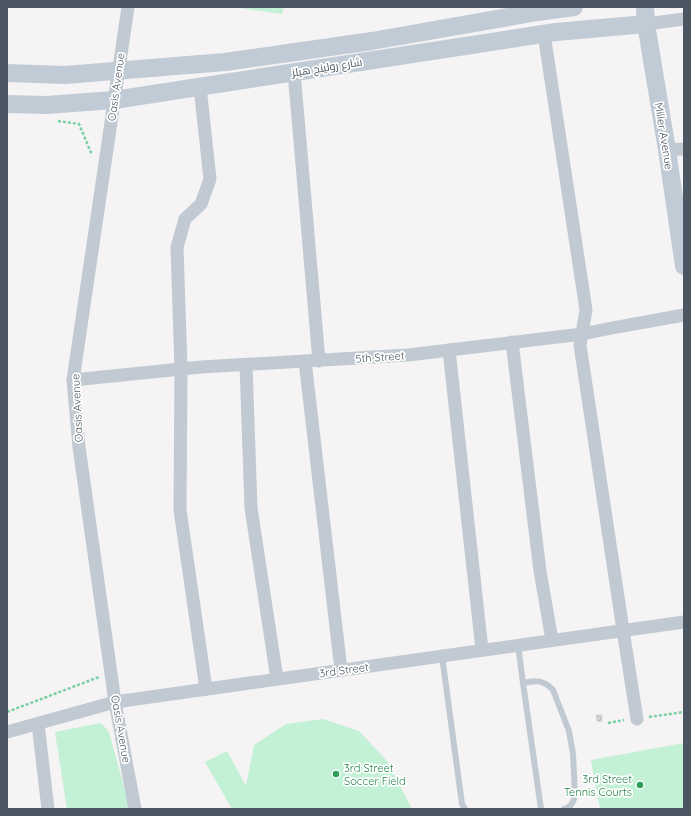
<svg xmlns="http://www.w3.org/2000/svg" width="691" height="816" font-family="Quicksand,Cairo,sans-serif">
<style>
.park{fill:#c3f1d5}
.building{fill:url(#building-hatch);stroke:#d7d9de}
.lines{fill:none;stroke-linecap:round;stroke-linejoin:round}
.path{stroke:#7ad0a6;stroke-width:2.5;stroke-dasharray:3 2;stroke-linecap:butt}
.service{stroke:#c1cad2;stroke-width:6}
.minor{stroke:#c1cad2;stroke-width:13}
.secondary{stroke:#c1cbd6;stroke-width:18}
.leisure-dot{fill:#2e9e5b;stroke:#fff;stroke-width:1.5}
.labels{text-anchor:middle;dominant-baseline:central;stroke-width:3.5;stroke-linejoin:round;paint-order:stroke}
.street-label{font-size:11px;fill:#4a5661;stroke:#fff}
.leisure-label{font-size:11px;fill:#27864d;stroke:#fff;text-anchor:start}
</style>
<defs>
<pattern id="building-hatch" width="6" height="6" patternUnits="userSpaceOnUse"><rect width="6" height="6" fill="#cdcfd5"/><path d="M-1 1l2-2M0 6l6-6M5 7l2-2" fill="none" stroke="#a8abb0"/></pattern>
</defs>
<rect width="100%" height="100%" fill="#f5f3f3"/>
<!-- park -->
<g class="park">
<polygon points="234,7 284,7 282,14"/>
<polygon points="323,719 359,731 387,761 412,809 232,809 205,762 227,751 246,786 254,745 286,724"/>
<polygon points="101,723 109,732 130,809 67,809 55,732"/>
<polygon points="684,743 684,809 600,809 591,760"/>
</g>
<!-- building -->
<polygon class="building" points="596,715 602,715 602,722 597,721"/>
<g class="lines">
<!-- path -->
<g class="path">
<polyline points="58,121 79,124 92,155"/>
<polyline points="7,712 99,677"/>
<polyline points="649,717 684,712"/>
<polyline points="608,723 624,720"/>
</g>
<!-- service -->
<g class="service">
<path d="M 518,645 L 523,683 C 536,680 544,680 553,690 L 569,731 L 573,754 L 575,796 C 573,803 571,807 564,809"/>
<polyline points="442,656 462,804 465,809"/>
<polyline points="523,683 541,809"/>
</g>
<!-- minor -->
<g class="minor">
<polyline points="128,7 73,380 79,447 115,702 135,809"/>
<polyline points="646,24 684,19"/>
<polyline points="544,34 586,310 580,345 623,630 637,719"/>
<polyline points="294,72 319,361"/>
<polyline points="200,87 210,179 201,204 185,219 177,247 181,369 180,510 206,689"/>
<polyline points="667,150 684,149"/>
<polyline points="512,342 540,571 552,640"/>
<polyline points="449,350 482,650"/>
<polyline points="305,361 341,670"/>
<polyline points="246,365 251,508 277,679"/>
<polyline points="73,380 201,367 408,355 582,334 612,328 684,315"/>
<polyline points="38,724 48,809"/>
<polyline points="7,732 115,702 684,622"/>
</g>
<!-- secondary -->
<g class="secondary">
<polyline points="645,7 646,24 667,150 684,266"/>
<polyline points="7,73 65,75 225,62 372,41 537,12 574,7"/>
<polyline points="7,104 47,105 114,100 556,32 646,24"/>
</g>
</g>
<!-- markers -->
<g class="leisure-dot">
<circle cx="336" cy="774" r="4"/>
<circle cx="640" cy="785" r="4"/>
</g>
<g class="labels">
<!-- street labels -->
<g class="street-label">
<text transform="translate(327 67) rotate(-9)">شارع رولينج هيلز</text>
<text transform="translate(116 87) rotate(-82)">Oasis Avenue</text>
<text transform="translate(664 136) rotate(81)">Miller Avenue</text>
<text transform="translate(380 357) rotate(-4)">5th Street</text>
<text transform="translate(77 408) rotate(-93)">Oasis Avenue</text>
<text transform="translate(344 670) rotate(-8)">3rd Street</text>
<text transform="translate(121 729) rotate(80)">Oasis Avenue</text>
</g>
<!-- leisure labels -->
<g class="leisure-label">
<text x="344" y="768">3rd Street<tspan x="344" dy="13">Soccer Field</tspan></text>
<text x="632" y="779" text-anchor="end">3rd Street<tspan x="632" dy="13">Tennis Courts</tspan></text>
</g>
</g>
<!-- border -->
<rect width="691" height="816" fill="none" stroke="#4a5661" stroke-width="16"/>
</svg>
